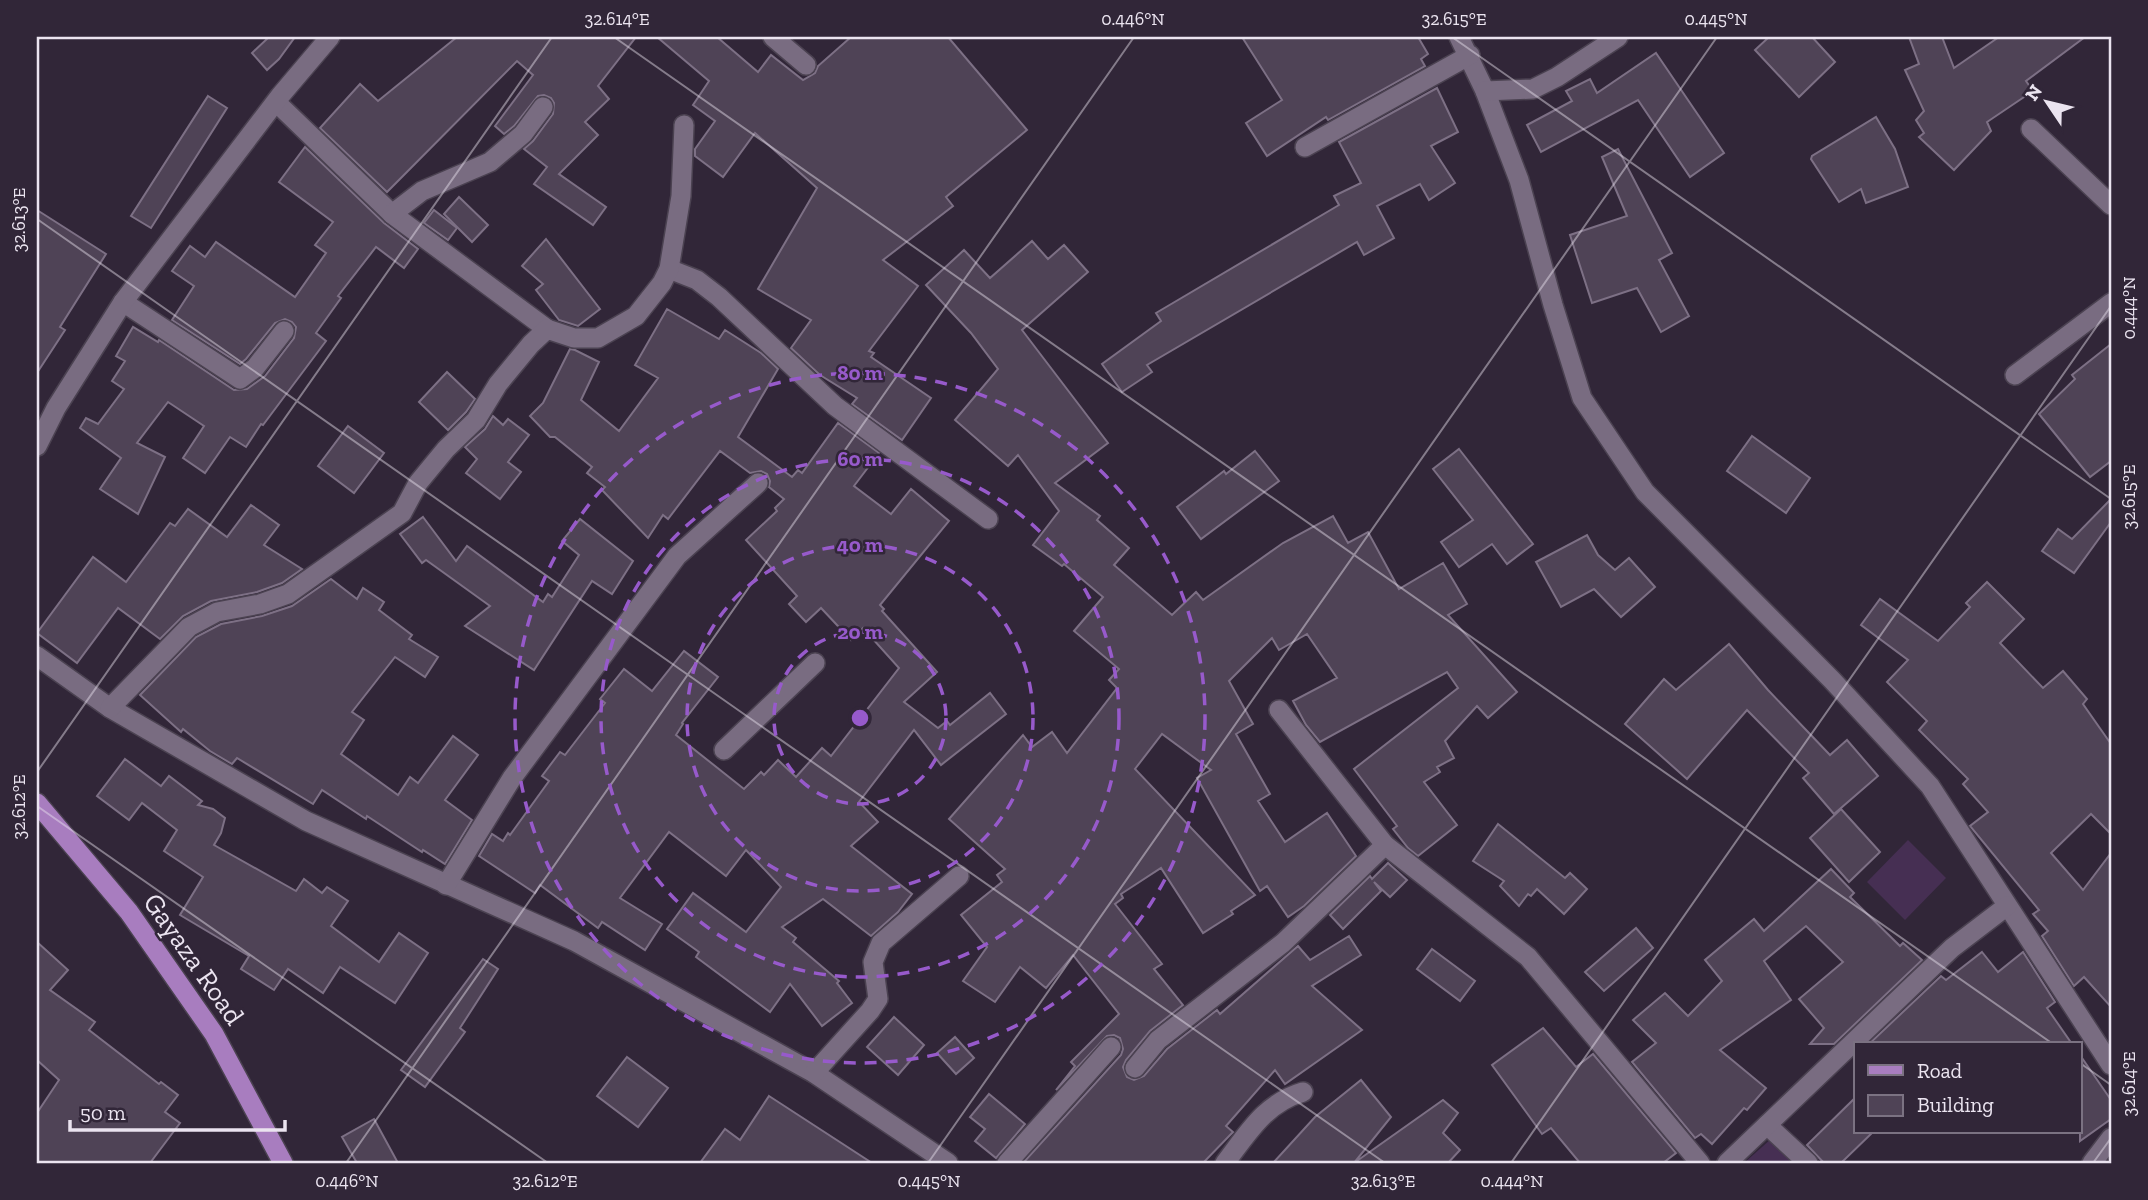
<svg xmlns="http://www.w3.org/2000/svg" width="2148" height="1200" font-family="'Zilla Slab',serif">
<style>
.green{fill:#462f53}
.building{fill:#4f4356;stroke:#7d7085;stroke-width:2}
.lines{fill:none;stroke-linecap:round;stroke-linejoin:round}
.minor-casing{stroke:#4b4251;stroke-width:22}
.tertiary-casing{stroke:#4b4251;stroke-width:22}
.primary-casing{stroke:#4b4251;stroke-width:22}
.minor{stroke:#796c81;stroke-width:19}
.tertiary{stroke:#796c81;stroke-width:19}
.primary{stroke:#a87dbf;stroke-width:19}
.ticks{fill:none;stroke:#ebe4f0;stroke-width:2;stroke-opacity:0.45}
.ring{fill:none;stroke:#975acb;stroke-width:3.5;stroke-dasharray:12 9}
.labels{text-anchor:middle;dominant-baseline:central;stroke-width:5;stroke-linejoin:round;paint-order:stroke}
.street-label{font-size:28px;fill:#ebe4f0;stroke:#312638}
.centre{fill:#975acb;stroke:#312638;stroke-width:3.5}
.ring-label{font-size:21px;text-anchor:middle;font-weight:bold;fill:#975acb;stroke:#312638;stroke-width:5;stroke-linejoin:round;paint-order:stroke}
.neatline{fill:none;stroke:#ebe4f0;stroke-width:2.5}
.ticks-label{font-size:18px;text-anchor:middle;fill:#ebe4f0}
</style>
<rect width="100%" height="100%" fill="#312638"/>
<!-- green -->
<g class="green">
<polygon points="1908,840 1946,878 1905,920 1867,882"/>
<polygon points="1771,1139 1796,1163 1744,1163"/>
</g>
<!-- building -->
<g class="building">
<polygon points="269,37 295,37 279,59 267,70 252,53"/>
<polygon points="457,37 636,37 598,86 609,99 585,122 598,135 559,174 606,207 593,225 534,184 547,167 524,149 533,141 553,114 554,103 551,98 544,95 538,96 514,126 504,134 495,126 533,75 517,61 387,192 320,128 360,84 378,101"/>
<polygon points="657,37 717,37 758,72 771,55 803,80 815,73 818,66 851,37 948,37 1027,130 946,197 953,206 883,260 918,286 869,351 874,353 871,357 931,398 902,440 852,404 857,398 820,375 791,348 811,320 758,289 817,188 755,133 723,177 695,156 695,149 715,121 693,105 709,81"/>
<polygon points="1242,37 1418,37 1428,54 1421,59 1425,66 1328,120 1326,117 1267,156 1246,123 1282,100"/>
<polygon points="1769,37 1812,37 1835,62 1799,97 1755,50"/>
<polygon points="1909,37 1942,37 1954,68 1999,37 2085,37 2026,81 2033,91 1987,122 1991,131 1954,170 1919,137 1924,133 1916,120 1924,111 1905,70 1919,64"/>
<polygon points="1656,53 1724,153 1690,177 1638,100 1541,152 1527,125 1572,101 1566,91 1590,79 1597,93"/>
<polygon points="1437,88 1458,132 1431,146 1455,183 1429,200 1420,184 1377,206 1394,238 1364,255 1357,242 1147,365 1152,372 1122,392 1102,364 1161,321 1156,313 1339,205 1334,196 1361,183 1339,142"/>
<polygon points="208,96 227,108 151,228 131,216"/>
<polygon points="1876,117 1895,149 1908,187 1866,203 1861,189 1839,202 1811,159 1812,156"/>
<polygon points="305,147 384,223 418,249 404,268 376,247 338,296 341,298 316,333 326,341 263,425 261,424 246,447 230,437 205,473 183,458 204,426 168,402 137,443 165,457 138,514 100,489 121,458 80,428 86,418 98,424 124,389 112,381 125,361 116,356 133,327 158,342 159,340 234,390 247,389 265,376 294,338 296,327 292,322 285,319 275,323 246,359 240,364 172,320 194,286 172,271 190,246 205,257 216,242 295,297 326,253 315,245 333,222 279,182"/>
<polygon points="1618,149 1672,253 1659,260 1689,316 1661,332 1637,288 1592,303 1570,235 1627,216 1602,157"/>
<polygon points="459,197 488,225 472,242 444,214"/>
<polygon points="37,210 106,254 60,327 65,330 37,373"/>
<polygon points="434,210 457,228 448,240 424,223"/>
<polygon points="546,239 600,309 578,326 559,320 536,290 543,284 522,266"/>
<polygon points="1032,241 1048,259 1064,245 1088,272 1022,330 1108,443 1055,483 1100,516 1097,520 1129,548 1114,565 1172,615 1196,592 1203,600 1283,543 1333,516 1348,543 1368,532 1399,589 1443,563 1467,604 1448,615 1517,692 1488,718 1477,706 1445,741 1454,758 1437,767 1440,772 1424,782 1457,825 1418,856 1408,848 1393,829 1397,826 1354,769 1458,688 1447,672 1320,742 1306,725 1293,701 1337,678 1307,634 1279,650 1272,638 1229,681 1253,724 1236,734 1270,794 1258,801 1285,842 1327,813 1356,856 1304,906 1288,917 1267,886 1260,891 1197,778 1211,770 1162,734 1135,769 1255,895 1231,911 1233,914 1203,933 1161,868 1121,894 1123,898 1115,904 1162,964 1154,969 1183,1005 1150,1031 1126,1060 1123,1067 1127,1077 1134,1080 1144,1076 1167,1049 1217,1010 1220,1014 1298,946 1310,960 1349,936 1361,955 1312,986 1362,1030 1285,1084 1275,1070 1226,1126 1233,1132 1203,1163 1023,1163 1121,1055 1123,1049 1120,1038 1114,1035 1107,1036 1056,1090 1075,1066 1071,1062 1119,1014 1073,955 1046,988 1020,967 995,1002 963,981 987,947 961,915 1002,882 997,875 1005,869 949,819 1023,735 1032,747 1052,732 1067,753 1117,688 1109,680 1119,669 1074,631 1103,597 1064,564 1062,566 1033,545 1059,511 1018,455 1008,466 955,420 998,369 971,333 926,285 964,250 990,278"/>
<polygon points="667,309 719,339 725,330 761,353 778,369 738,437 792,477 798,470 802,473 838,423 879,453 854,486 891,514 911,489 949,521 880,605 884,609 882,611 937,672 904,702 938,728 947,721 950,725 990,693 1006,714 941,765 914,730 859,802 878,822 851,846 912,894 898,912 871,936 823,899 782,927 796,938 793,942 839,981 837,983 852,1003 822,1026 790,984 770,1012 696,957 699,952 667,929 693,893 746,932 781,887 746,850 726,876 669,832 620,898 662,924 645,950 602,922 598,928 540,885 535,893 479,856 492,834 503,841 508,833 510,835 549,781 542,776 560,752 565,755 605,703 600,699 624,669 652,691 684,651 718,677 682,723 683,724 676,735 744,789 761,772 764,775 778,760 796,777 822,748 831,756 899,668 863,628 851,640 821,608 806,622 789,604 797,596 746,540 777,511 775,508 784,499 769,487 770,481 767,474 761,471 750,473 720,451 668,519 663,515 648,538 602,490 605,487 587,473 592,467 555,437 550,437 530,416 543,403 570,349 575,350 599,362 581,400 619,431 658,378 635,365"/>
<polygon points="2111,344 2111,461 2090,477 2039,414 2075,379 2072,375"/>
<polygon points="447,372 475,399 466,412 448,430 419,402"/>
<polygon points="493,416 503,425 508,419 529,435 508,462 521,472 500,499 466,473 477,459 465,447 485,429"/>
<polygon points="348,426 384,453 354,493 318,466"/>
<polygon points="1752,436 1810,478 1786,513 1727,471"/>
<polygon points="1459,449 1533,544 1507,564 1492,544 1459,567 1441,542 1473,520 1433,469"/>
<polygon points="1255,451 1279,481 1201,539 1177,507 1224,471 1226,474"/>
<polygon points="2111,499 2111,522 2074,573 2042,551 2058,529 2072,539"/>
<polygon points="251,505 279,525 264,545 302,569 282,583 257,592 211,601 183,616 160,639 118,608 77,663 37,633 93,557 126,582 170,523 175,526 188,509 227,537"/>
<polygon points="423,517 456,561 467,546 543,602 548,594 552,597 579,555 562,541 580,519 633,561 612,594 592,581 534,670 465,626 490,606 426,560 422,563 400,534"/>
<polygon points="1587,535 1598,555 1615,570 1629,558 1655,587 1621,617 1594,589 1561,607 1536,562"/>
<polygon points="331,579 357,599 363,588 384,602 379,610 412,635 409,639 438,657 425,677 395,657 352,712 364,720 341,754 398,795 410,777 418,783 453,736 478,755 445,800 472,820 445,864 423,850 422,852 367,816 366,819 322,790 313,804 237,758 232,764 210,751 183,729 181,732 140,695 196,637 221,624 262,616 292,606"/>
<polygon points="1987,582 2024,619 2000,643 2043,688 2063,671 2087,699 2083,704 2111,744 2111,834 2091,814 2051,853 2083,890 2111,853 2111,1007 2084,977 2074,986 2042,936 2048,931 2033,914 2039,910 1970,826 1988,812 1963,784 1968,779 1919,730 1927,721 1887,682 1908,660 1861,625 1880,599 1938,641 1970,607 1966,603"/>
<polygon points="1729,644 1768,690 1830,755 1847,740 1878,776 1834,814 1803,778 1809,773 1747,710 1687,779 1625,724 1664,679 1676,690"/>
<polygon points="125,759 161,786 169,776 202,801 198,805 213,809 225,818 221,833 214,845 296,891 304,879 322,893 327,887 348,901 331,926 379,962 399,933 428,953 395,1003 340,967 323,993 288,969 274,990 241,969 249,956 180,915 203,877 164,851 177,830 142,803 129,820 97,796"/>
<polygon points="1841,809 1880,852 1849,882 1810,838"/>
<polygon points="1498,824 1565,878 1570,873 1587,889 1564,914 1537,889 1531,896 1528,894 1519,906 1500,886 1504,881 1473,861"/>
<polygon points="1388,863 1407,880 1390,897 1374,882 1381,891 1343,929 1330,915 1370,876 1372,879"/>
<polygon points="1831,869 1854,893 1850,897 1900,946 1903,943 1922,960 1834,1044 1810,1044 1824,1028 1799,999 1843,962 1806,926 1764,961 1791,1000 1720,1050 1766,1088 1747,1110 1744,1108 1712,1144 1701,1134 1695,1138 1632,1062 1656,1043 1633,1020 1665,993 1688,1016 1722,981 1705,960 1754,919 1764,931"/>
<polygon points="1636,928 1653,948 1604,991 1585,972"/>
<polygon points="37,942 68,970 50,990 95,1022 89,1030 159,1084 161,1082 178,1095 165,1112 180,1123 150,1163 37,1163 37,1113 59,1080 37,1060"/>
<polygon points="1432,949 1475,981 1460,1001 1417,969"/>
<polygon points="1982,952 1998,972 2023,952 2055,1002 2047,1008 2072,1044 1869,1044 1941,976 1946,980"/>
<polygon points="483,959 498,969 460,1028 465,1032 425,1087 401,1070"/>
<polygon points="894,1017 924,1045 898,1075 867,1047"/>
<polygon points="1543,1028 1576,1067 1593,1054 1676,1153 1663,1163 1580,1163 1551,1128 1542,1134 1492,1065"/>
<polygon points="955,1037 974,1058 956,1074 937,1053"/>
<polygon points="2080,1055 2111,1100 2111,1119 2080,1141"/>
<polygon points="627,1057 668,1088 638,1127 597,1096"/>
<polygon points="1361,1080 1391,1117 1354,1163 1443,1100 1458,1113 1443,1133 1460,1150 1448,1163 1273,1163 1315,1117"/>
<polygon points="989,1094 1025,1124 996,1158 975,1141 985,1129 970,1117"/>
<polygon points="769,1096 872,1163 700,1163 725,1129 740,1140"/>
<polygon points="1856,1097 1856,1132 1873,1132 1841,1163 1824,1163 1807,1145"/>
<polygon points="374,1119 398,1163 357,1163 342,1137"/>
</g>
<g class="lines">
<defs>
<g id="minor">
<polyline points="773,37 806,65"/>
<polyline points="1459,37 1485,91 1519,180 1553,305 1582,398 1645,492 1832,680 1930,786 2111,1065"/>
<polyline points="1485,91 1533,89 1557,77 1618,37"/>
<polyline points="277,103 392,214 547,329"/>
<polyline points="2031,129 2111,205"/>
<polyline points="1305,147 1470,55"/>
<polyline points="392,214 422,191 490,162 523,134 543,107"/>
<polyline points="669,269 697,280 719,297 835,406 988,519"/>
<polyline points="123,302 240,379 255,368 284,331"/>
<polyline points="2015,375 2111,303"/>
<polyline points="37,656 110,708 306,821 574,941 814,1073 948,1163"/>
<polyline points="110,708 189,627 217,612 260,604 288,594 402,513 418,483 446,449 476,420 498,384 531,344 547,329 574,338 598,338 636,316 662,283 669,269 681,196 684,125"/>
<polyline points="724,750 815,663"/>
<polyline points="1385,845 1528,957 1700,1163"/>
<polyline points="446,885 512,778 677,556 758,483"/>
<polyline points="1135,1068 1158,1040 1283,943 1385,845 1279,710"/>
<polyline points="814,1073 870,1011 878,999 873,962 881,943 959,876"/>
<polyline points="1767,1125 1808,1163"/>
<polyline points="1007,1163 1111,1047"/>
<path d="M 1225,1163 C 1248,1133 1265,1103 1303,1092"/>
<polyline points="1727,1163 1952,948 2007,906"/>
<polyline points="2092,1163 2111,1138"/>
</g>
<polyline id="tertiary" points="37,446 56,408 123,302 280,96 330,37"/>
<polyline id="primary" points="37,803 129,912 214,1034 283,1163"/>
</defs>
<!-- minor casing -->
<use href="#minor" class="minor-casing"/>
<!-- tertiary casing -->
<use href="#tertiary" class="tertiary-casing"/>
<!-- primary casing -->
<use href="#primary" class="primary-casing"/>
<!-- minor -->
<use href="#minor" class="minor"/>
<!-- tertiary -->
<use href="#tertiary" class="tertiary"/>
<!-- primary -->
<use href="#primary" class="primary"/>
</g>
<!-- ticks -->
<path class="ticks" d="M 614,37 L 2053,1044M 1452,37 L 2111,499M 37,219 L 1385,1163M 37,772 L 552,37M 37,806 L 548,1163M 2080,1063 L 2111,1085M 346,1163 L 1134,37M 928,1163 L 1717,37M 1511,1163 L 2111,306M 2093,1163 L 2111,1138"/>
<!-- distance rings -->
<g class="ring">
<circle cx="860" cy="718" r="86"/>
<circle cx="860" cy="718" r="173"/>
<circle cx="860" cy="718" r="259"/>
<circle cx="860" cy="718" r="345"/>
</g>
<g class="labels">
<!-- street labels -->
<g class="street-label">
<text transform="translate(194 959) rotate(55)">Gayaza Road</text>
</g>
</g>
<circle cx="860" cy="718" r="10" class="centre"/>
<g class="ring-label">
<text x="860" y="380">80 m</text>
<text x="860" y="466">60 m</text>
<text x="860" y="552">40 m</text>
<text x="860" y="639">20 m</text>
</g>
<!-- border -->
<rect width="2148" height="1200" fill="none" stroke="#312638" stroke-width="77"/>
<!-- legend -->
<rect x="1854" y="1042" width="228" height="91" fill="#312638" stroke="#7b7282" stroke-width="2"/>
<rect x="1868" y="1065" width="35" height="10" fill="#a87dbf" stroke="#7b7282" stroke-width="2"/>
<text x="1917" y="1078" font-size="21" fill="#ebe4f0">Road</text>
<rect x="1868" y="1095" width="35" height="21" fill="#4f4356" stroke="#7b7282" stroke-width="2"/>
<text x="1917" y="1112" font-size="21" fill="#ebe4f0">Building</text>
<!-- north arrow -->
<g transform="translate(2047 102) rotate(305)" stroke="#312638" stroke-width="5" paint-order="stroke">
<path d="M0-5L12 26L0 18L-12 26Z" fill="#ebe4f0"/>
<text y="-10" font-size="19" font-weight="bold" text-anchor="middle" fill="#ebe4f0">N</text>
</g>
<!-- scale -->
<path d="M70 1120v10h215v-10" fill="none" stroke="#ebe4f0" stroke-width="3.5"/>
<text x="80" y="1120" font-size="21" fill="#ebe4f0" stroke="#312638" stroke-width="5" paint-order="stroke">50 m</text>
<rect x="38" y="38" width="2072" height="1124" class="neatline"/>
<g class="ticks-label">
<text x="617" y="25">32.614°E</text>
<text x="1133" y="25">0.446°N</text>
<text x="1454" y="25">32.615°E</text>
<text x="1716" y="25">0.445°N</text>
<text transform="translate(19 220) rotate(-90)" y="6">32.613°E</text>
<text transform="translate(2129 308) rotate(-90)" y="6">0.444°N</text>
<text transform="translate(2129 497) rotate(-90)" y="6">32.615°E</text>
<text transform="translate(19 807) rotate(-90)" y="6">32.612°E</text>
<text transform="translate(2129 1084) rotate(-90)" y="6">32.614°E</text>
<text x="347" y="1187">0.446°N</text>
<text x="545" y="1187">32.612°E</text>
<text x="929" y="1187">0.445°N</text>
<text x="1383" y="1187">32.613°E</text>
<text x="1512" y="1187">0.444°N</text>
</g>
</svg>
